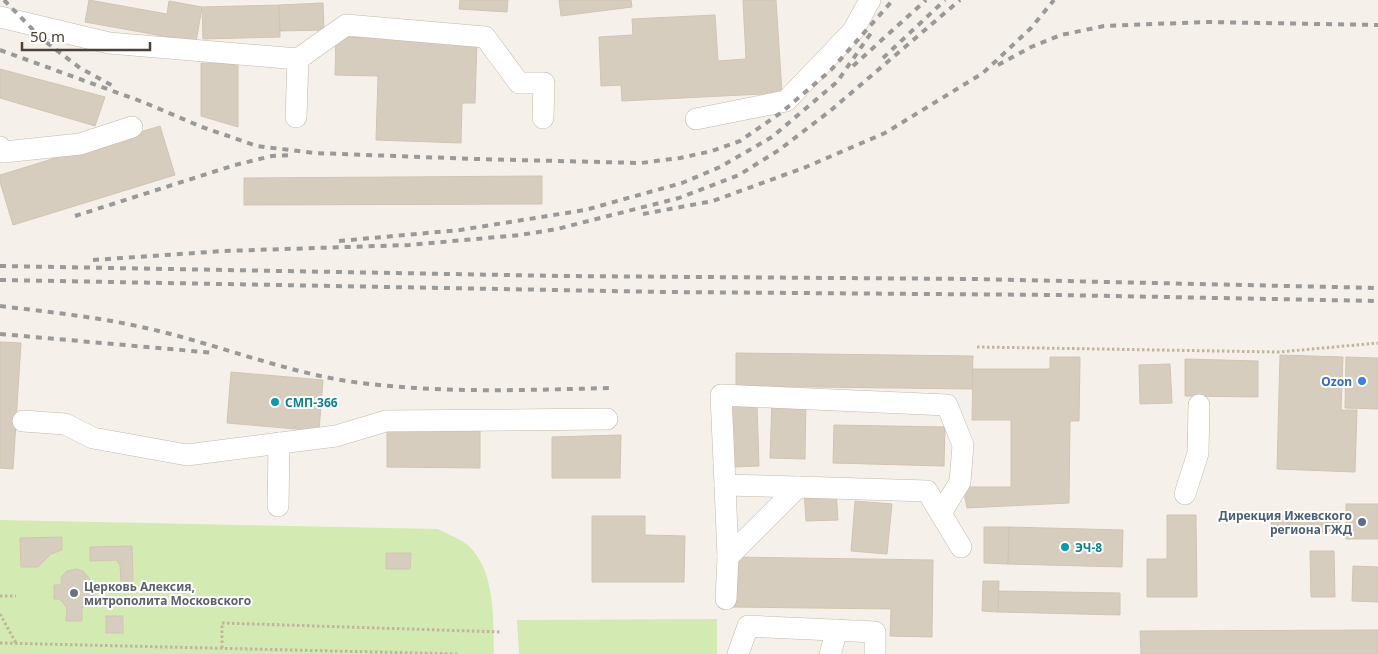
<svg xmlns="http://www.w3.org/2000/svg" width="1378" height="654" font-family="'Noto Sans',sans-serif">
<style>
.green{fill:#d3eab2}
.building{fill:#d7cdbf;stroke:#d2c4b2}
.lines{fill:none;stroke-linecap:round;stroke-linejoin:round}
.minor-casing{stroke:#c1b9ac;stroke-width:22}
.path{stroke:#c3b49d;stroke-width:3;stroke-dasharray:2.5 2.5;stroke-linecap:butt}
.minor{stroke:#fff;stroke-width:21}
.rail{stroke:#999;stroke-width:4;stroke-dasharray:6 6;stroke-linecap:butt}
.shop-dot{fill:#3f7fe0;stroke:#fff;stroke-width:2}
.culture-dot{fill:#0f9aa8;stroke:#fff;stroke-width:2}
.service-dot{fill:#5c6f8a;stroke:#fff;stroke-width:2}
.worship-dot{fill:#6b7280;stroke:#fff;stroke-width:2}
.labels{text-anchor:middle;dominant-baseline:central;stroke-width:4;stroke-linejoin:round;paint-order:stroke}
.shop-label{font-size:12px;font-weight:bold;fill:#366cbe;stroke:#fff;text-anchor:end}
.culture-label{font-size:12px;font-weight:bold;fill:#0d838f;stroke:#fff;text-anchor:start}
.service-label{font-size:12px;font-weight:bold;fill:#4e5e75;stroke:#fff;text-anchor:end}
.worship-label{font-size:12px;font-weight:bold;fill:#5b616d;stroke:#fff;text-anchor:start}
</style>
<rect width="100%" height="100%" fill="#f5f1ea"/>
<!-- green -->
<g class="green">
<path d="M 0,520 L 438,529 C 447,534 461,539 469,546 C 496,573 493,619 494,654 L 0,654 Z"/>
<polygon points="717,619 717,654 519,654 517,620"/>
</g>
<!-- building -->
<g class="building">
<polygon points="89,0 167,14 169,1 202,7 196,42 85,22"/>
<polygon points="460,0 508,0 507,12 459,9"/>
<polygon points="559,0 631,0 632,7 561,16"/>
<polygon points="743,0 776,0 782,93 622,101 621,85 601,86 599,37 633,35 632,19 715,15 718,61 746,59"/>
<polygon points="323,3 324,30 280,31 279,5"/>
<polygon points="279,5 280,37 203,39 202,7"/>
<polygon points="336,37 477,41 475,103 462,103 461,143 376,140 378,76 335,75"/>
<polygon points="201,63 238,64 238,127 201,116"/>
<polygon points="0,69 105,97 95,126 0,98"/>
<polygon points="160,126 175,175 13,225 0,182 0,175"/>
<polygon points="542,176 542,204 244,205 244,178"/>
<polygon points="0,342 21,343 13,469 0,468"/>
<polygon points="736,353 973,356 972,389 736,386"/>
<polygon points="1280,355 1343,357 1341,410 1357,410 1355,472 1277,469"/>
<polygon points="1050,357 1080,357 1079,421 1070,421 1069,503 967,508 963,487 1011,487 1011,420 972,420 973,369 1050,369"/>
<polygon points="1346,357 1378,358 1378,409 1345,408"/>
<polygon points="1185,359 1258,361 1258,397 1185,396"/>
<polygon points="1170,364 1172,403 1140,404 1139,365"/>
<polygon points="231,372 323,380 319,431 227,423"/>
<polygon points="772,399 806,399 805,459 770,458"/>
<polygon points="757,404 759,466 733,467 730,405"/>
<polygon points="834,425 945,427 944,466 833,463"/>
<polygon points="387,426 480,426 480,468 387,467"/>
<polygon points="621,435 620,478 552,478 552,437"/>
<polygon points="836,490 838,520 806,521 804,491"/>
<polygon points="855,501 892,504 887,554 851,551"/>
<rect x="1346" y="504" width="32" height="35"/>
<polygon points="1167,515 1196,515 1197,597 1147,597 1147,559 1167,559"/>
<polygon points="1272,515 1339,516 1339,533 1271,532"/>
<polygon points="592,516 645,516 645,535 685,536 684,582 592,582"/>
<polygon points="984,527 1009,527 1008,564 984,563"/>
<polygon points="1009,527 1123,530 1122,567 1008,564"/>
<polygon points="62,537 62,550 51,554 38,567 21,567 20,538"/>
<polygon points="132,546 133,581 121,581 120,565 116,560 90,561 90,547"/>
<polygon points="1310,551 1334,551 1335,597 1311,597"/>
<polygon points="386,553 411,553 410,569 386,569"/>
<polygon points="733,557 933,560 932,637 890,636 891,609 733,607"/>
<polygon points="1353,566 1378,567 1378,602 1352,601"/>
<polygon points="76,569 83,571 89,578 89,586 94,587 94,601 88,600 82,608 82,621 66,621 67,608 60,599 54,599 54,585 61,585 61,577 67,571"/>
<polygon points="983,581 999,581 998,612 982,611"/>
<polygon points="999,591 1120,593 1120,615 998,612"/>
<rect x="106" y="616" width="17" height="17"/>
<polygon points="1378,630 1378,654 1141,654 1140,631"/>
</g>
<g class="lines">
<defs>
<g id="minor">
<polyline points="0,17 109,43 298,59 296,117"/>
<polyline points="298,59 346,25 485,37 519,83 544,83 543,118"/>
<polyline points="696,119 786,101 853,31 870,0"/>
<polyline points="0,147 4,152 80,144 132,127"/>
<polyline points="23,421 65,424 93,438 187,455 336,436 386,421 607,419"/>
<polyline points="725,485 728,557"/>
<polyline points="798,487 725,485 721,395 947,405 963,445 960,482 941,513"/>
<polyline points="1185,494 1198,453 1199,405"/>
<polyline points="278,506 279,443"/>
<polyline points="726,599 728,557 798,487 927,491 961,547"/>
<polyline points="738,654 748,626 875,632 875,654"/>
<polyline points="830,654 837,630"/>
</g>
</defs>
<!-- minor casing -->
<use href="#minor" class="minor-casing"/>
<!-- path -->
<g class="path">
<polyline points="977,347 1279,352 1378,343"/>
<polyline points="0,596 16,596"/>
<polyline points="0,614 16,643"/>
<polyline points="0,643 459,654"/>
<polyline points="222,648 222,623 502,632"/>
</g>
<!-- minor -->
<use href="#minor" class="minor"/>
<!-- rail -->
<g class="rail">
<polyline points="4,0 42,39 80,68 115,87"/>
<polyline points="0,50 143,102 202,127 257,146 314,153 475,159 641,163 680,158 712,151 740,141 782,112 831,70 893,0"/>
<polyline points="883,58 945,0"/>
<polyline points="998,65 1031,47 1061,35 1104,26 1205,22 1378,25"/>
<polyline points="853,66 926,0"/>
<polyline points="643,214 713,201 806,167 885,133 983,73 1031,28 1054,0"/>
<polyline points="75,216 235,165 272,156 291,155"/>
<polyline points="339,241 460,230 585,210 682,183 720,167 772,137 837,82 871,33"/>
<polyline points="93,260 224,251 409,245 520,235 557,229 679,198 739,175 779,150 830,111 960,0"/>
<polyline points="0,266 563,276 973,279 1378,288"/>
<polyline points="0,280 666,292 1058,295 1378,301"/>
<path d="M 0,306 C 49,312 98,317 146,328 C 213,343 279,370 347,381 C 435,394 523,390 612,388"/>
<polyline points="0,334 215,353"/>
</g>
</g>
<!-- markers -->
<circle class="shop-dot" cx="1362" cy="381" r="5"/>
<g class="culture-dot">
<circle cx="275" cy="402" r="5"/>
<circle cx="1065" cy="547" r="5"/>
</g>
<circle class="service-dot" cx="1362" cy="522" r="5"/>
<circle class="worship-dot" cx="74" cy="593" r="5"/>
<g class="labels">
<!-- shop labels -->
<g class="shop-label">
<text x="1352" y="381">Ozon</text>
</g>
<!-- culture labels -->
<g class="culture-label">
<text x="285" y="402">СМП-366</text>
<text x="1075" y="547">ЭЧ-8</text>
</g>
<!-- service labels -->
<g class="service-label">
<text x="1352" y="515">Дирекция Ижевского<tspan x="1352" dy="14">региона ГЖД</tspan></text>
</g>
<!-- worship labels -->
<g class="worship-label">
<text x="84" y="586">Церковь Алексия,<tspan x="84" dy="14">митрополита Московского</tspan></text>
</g>
</g>
<!-- scale -->
<path d="M22 42v8h128v-8" fill="none" stroke="#4a4238" stroke-width="2.5"/>
<text x="30" y="42" font-size="15" fill="#4a4238" stroke="#ffffff" stroke-width="4" paint-order="stroke">50 m</text>
</svg>
